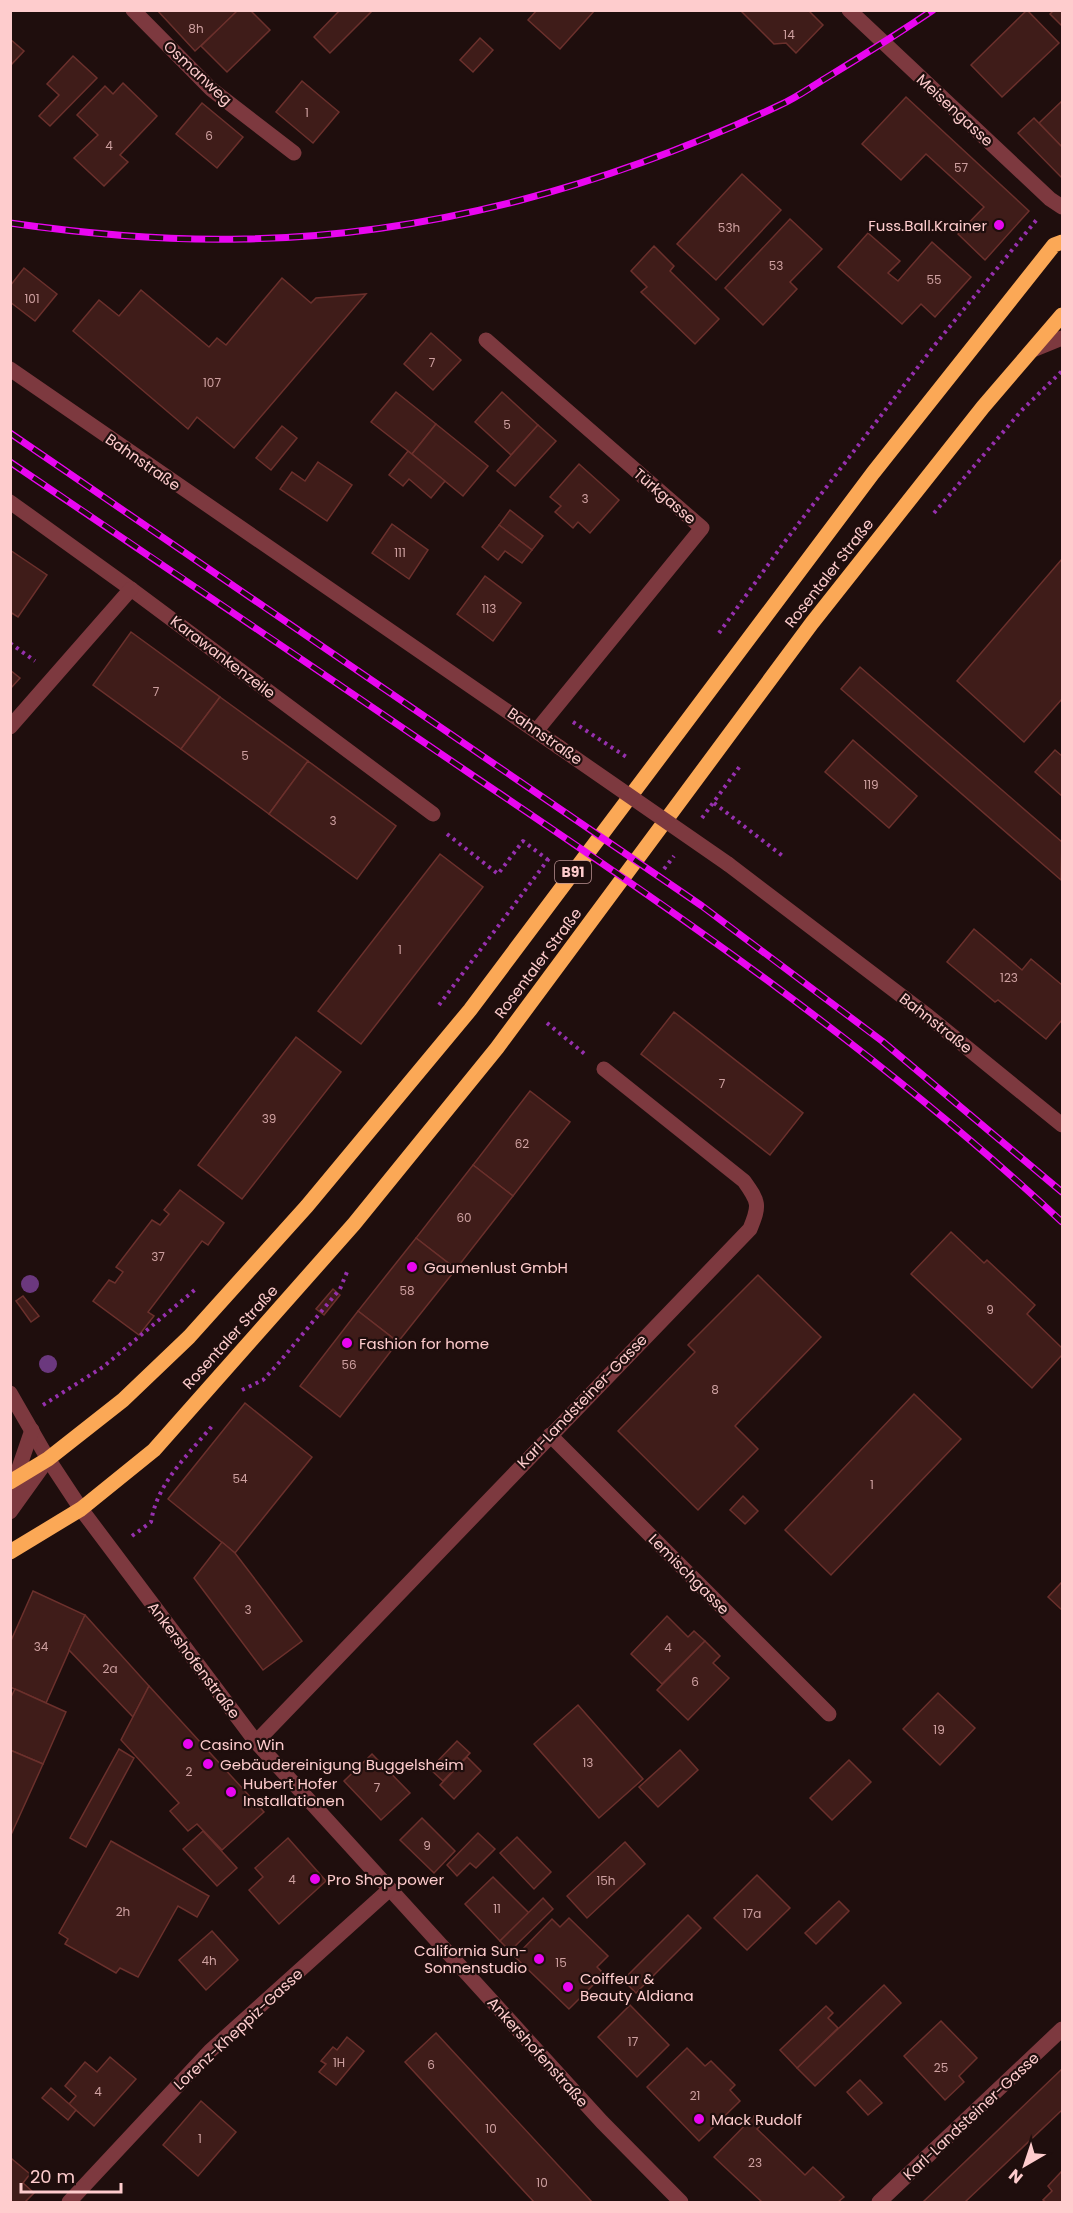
<svg xmlns="http://www.w3.org/2000/svg" width="1073" height="2213" font-family="Poppins,sans-serif">
<style>
.building{fill:#3f1c19;stroke:#6b302c;stroke-width:1.5}
.lines{fill:none;stroke-linecap:round;stroke-linejoin:round}
.path{stroke:#9630ae;stroke-width:4;stroke-dasharray:3 4.5;stroke-linecap:butt}
.minor{stroke:#7d393f;stroke-width:15}
.major{stroke:#fba856;stroke-width:15}
.rail-casing{stroke:#e906f0;stroke-width:7}
.rail{stroke:#1f0e0d;stroke-width:4.5;stroke-dasharray:14;stroke-linecap:butt}
.minor-bridge{stroke:#7d393f;stroke-width:15}
.tree{fill:#6b387e}
.poi-dot{fill:#e906f0;stroke:#1f0e0d;stroke-width:2}
.labels{text-anchor:middle;dominant-baseline:central;stroke-width:4.5;stroke-linejoin:round;paint-order:stroke}
.number-label{font-size:12px;fill:#cea0a0}
.shield{fill:#1f0e0d;stroke:#bb9393;stroke-width:1.5}
.shield-label{font-size:14px;font-weight:bold;fill:#fecccd}
.street-label{font-size:15px;fill:#fecccd;stroke:#1f0e0d}
.poi-label{font-size:15px;fill:#fecccd;stroke:#1f0e0d;text-anchor:start}
</style>
<rect width="100%" height="100%" fill="#1f0e0d"/>
<!-- building -->
<g class="building">
<polygon points="157,10 238,10 238,11 195,51"/>
<polygon points="250,10 270,30 227,72 201,46 238,10"/>
<polygon points="340,10 373,10 330,53 314,37"/>
<polygon points="537,10 595,10 560,49 528,20"/>
<polygon points="740,10 808,10 823,25 796,53 786,43 774,44"/>
<polygon points="1027,10 1059,43 1002,97 971,65"/>
<polygon points="1054,10 1062,10 1062,26 1050,14"/>
<polygon points="480,38 493,50 473,72 460,60"/>
<polygon points="10,39 24,51 10,66"/>
<polygon points="73,56 97,78 50,126 39,116 59,95 47,84"/>
<polygon points="302,81 339,112 313,143 276,112"/>
<polygon points="123,83 157,116 120,155 128,162 104,186 74,158 98,135 77,115 105,86 113,94"/>
<polygon points="906,97 1029,211 985,260 958,234 984,207 926,154 901,180 862,144"/>
<polygon points="1062,101 1062,147 1039,123"/>
<polygon points="202,103 243,137 217,168 176,134"/>
<polygon points="1034,118 1062,147 1062,178 1018,133"/>
<polygon points="742,174 781,210 716,280 677,244"/>
<polygon points="790,219 822,249 790,282 797,289 763,325 725,288"/>
<polygon points="868,233 900,261 888,273 898,281 932,242 971,277 935,317 921,304 902,324 838,267"/>
<polygon points="654,246 674,266 670,271 719,319 695,344 641,292 647,287 631,271"/>
<polygon points="24,268 57,294 35,321 10,302 10,286"/>
<polygon points="282,278 311,303 316,298 366,294 234,448 197,417 188,429 73,331 99,300 119,316 141,290 209,347 217,338 226,345"/>
<polygon points="431,333 461,360 433,390 404,364"/>
<polygon points="396,392 436,424 412,454 371,422"/>
<polygon points="502,392 538,425 511,455 475,422"/>
<polygon points="436,424 488,466 463,496 412,454"/>
<polygon points="538,425 556,441 515,486 497,471"/>
<polygon points="282,426 297,438 271,470 256,458"/>
<polygon points="408,451 445,481 431,498 409,479 403,486 389,475"/>
<polygon points="318,462 352,485 327,521 280,489 292,472 305,481"/>
<polygon points="579,464 619,500 590,533 578,522 573,528 555,512 561,506 550,497"/>
<polygon points="510,510 543,536 532,550 499,525"/>
<polygon points="392,524 428,550 409,579 372,553"/>
<polygon points="499,525 532,550 522,563 505,551 498,560 482,547"/>
<polygon points="10,550 47,575 18,617 10,612"/>
<polygon points="1062,559 1062,699 1024,742 957,681"/>
<polygon points="485,576 521,603 493,641 457,614"/>
<polygon points="131,632 220,697 181,749 93,685"/>
<polygon points="860,667 1062,842 1061,880 841,689"/>
<polygon points="10,670 20,678 10,689"/>
<polygon points="220,697 308,761 269,814 181,749"/>
<polygon points="853,740 917,796 889,828 825,772"/>
<polygon points="1055,750 1062,756 1062,796 1035,772"/>
<polygon points="308,761 396,826 357,879 269,814"/>
<polygon points="440,854 483,887 361,1044 318,1011"/>
<polygon points="974,929 1022,970 1031,959 1062,985 1062,1020 1046,1039 998,1000 995,1002 947,962"/>
<polygon points="674,1012 803,1113 770,1155 641,1054"/>
<polygon points="296,1037 341,1072 242,1199 198,1165"/>
<polygon points="530,1091 570,1122 513,1196 473,1165"/>
<polygon points="473,1165 513,1196 456,1269 416,1238"/>
<polygon points="180,1190 224,1223 208,1245 202,1241 148,1312 154,1316 139,1335 93,1301 109,1280 115,1283 123,1272 116,1267 152,1220 160,1225 169,1214 164,1210"/>
<polygon points="951,1232 984,1263 987,1260 1035,1305 1027,1314 1062,1348 1062,1355 1032,1388 911,1274"/>
<polygon points="416,1238 456,1269 398,1342 358,1311"/>
<polygon points="758,1275 821,1337 735,1426 758,1449 698,1510 618,1431 695,1352 688,1345"/>
<polygon points="333,1289 340,1295 324,1315 316,1309"/>
<polygon points="23,1296 39,1316 31,1322 16,1301"/>
<polygon points="358,1311 398,1342 340,1417 300,1386"/>
<polygon points="914,1394 961,1439 831,1575 785,1530"/>
<polygon points="245,1403 312,1457 235,1553 168,1499"/>
<polygon points="743,1496 758,1511 745,1524 730,1510"/>
<polygon points="222,1542 235,1553 302,1641 263,1670 194,1578"/>
<polygon points="1062,1582 1062,1610 1048,1597"/>
<polygon points="33,1591 85,1615 46,1703 10,1687 10,1643"/>
<polygon points="85,1615 149,1686 133,1717 69,1650"/>
<polygon points="667,1616 688,1637 694,1631 705,1641 662,1684 631,1654"/>
<polygon points="705,1641 720,1656 713,1663 729,1678 688,1720 657,1690"/>
<polygon points="149,1686 264,1812 222,1850 197,1824 188,1831 170,1811 179,1803 121,1740"/>
<polygon points="15,1689 66,1712 43,1764 10,1750 10,1699"/>
<polygon points="938,1693 975,1728 940,1765 903,1729"/>
<polygon points="578,1705 643,1779 599,1818 534,1744"/>
<polygon points="457,1741 470,1753 443,1781 430,1769"/>
<polygon points="119,1749 134,1758 86,1847 70,1838"/>
<polygon points="10,1750 43,1764 10,1837"/>
<polygon points="680,1750 698,1770 658,1807 639,1787"/>
<polygon points="372,1754 410,1793 381,1820 344,1781"/>
<polygon points="467,1757 481,1771 454,1799 440,1785"/>
<polygon points="849,1760 871,1782 832,1820 810,1798"/>
<polygon points="422,1818 455,1851 434,1873 400,1840"/>
<polygon points="203,1831 237,1868 217,1886 183,1849"/>
<polygon points="478,1833 495,1849 476,1868 470,1863 457,1876 447,1865"/>
<polygon points="517,1837 551,1872 534,1889 500,1853"/>
<polygon points="288,1838 326,1881 279,1924 249,1890 263,1877 255,1868"/>
<polygon points="111,1841 209,1896 197,1917 178,1906 138,1977 120,1968 116,1973 65,1944 68,1939 59,1933"/>
<polygon points="625,1842 645,1864 587,1918 567,1896"/>
<polygon points="757,1875 790,1908 747,1950 714,1918"/>
<polygon points="493,1877 529,1913 500,1941 465,1904"/>
<polygon points="543,1898 553,1909 510,1951 500,1941"/>
<polygon points="839,1901 849,1911 816,1944 805,1933"/>
<polygon points="688,1915 701,1928 636,1993 623,1980"/>
<polygon points="569,1918 608,1956 597,1967 604,1974 569,2009 515,1957 552,1919 560,1927"/>
<polygon points="212,1931 238,1960 206,1990 179,1960"/>
<polygon points="884,1985 901,2003 815,2086 797,2068"/>
<polygon points="630,2005 669,2045 637,2077 598,2037"/>
<polygon points="826,2006 833,2013 828,2018 838,2028 797,2068 780,2050"/>
<polygon points="941,2021 977,2058 959,2076 964,2082 945,2100 904,2056"/>
<polygon points="436,2033 592,2202 534,2202 405,2062"/>
<polygon points="347,2037 364,2051 336,2085 319,2072 326,2064 321,2061 333,2047 337,2050"/>
<polygon points="687,2048 705,2066 711,2061 735,2085 730,2090 740,2101 699,2141 647,2087"/>
<polygon points="110,2057 136,2079 94,2126 69,2104 76,2096 65,2086 85,2062 97,2072"/>
<polygon points="1062,2069 1062,2110 965,2202 923,2202"/>
<polygon points="860,2080 882,2103 868,2115 847,2092"/>
<polygon points="51,2088 76,2110 68,2120 42,2098"/>
<polygon points="201,2101 236,2132 198,2176 163,2145"/>
<polygon points="754,2116 762,2124 757,2129 805,2175 813,2167 844,2197 838,2202 762,2202 714,2157"/>
<polygon points="12,2159 30,2174 23,2183 34,2193 25,2202 10,2202 10,2161"/>
<polygon points="1062,2171 1062,2202 1046,2202 1043,2200 1052,2191 1048,2186"/>
</g>
<g class="lines">
<!-- path -->
<g class="path">
<polyline points="934,513 1022,410 1062,371"/>
<polyline points="719,633 783,544 934,346 1038,218"/>
<polyline points="10,643 35,661"/>
<polyline points="573,722 628,758"/>
<polyline points="714,803 784,857"/>
<polyline points="702,818 740,766"/>
<polyline points="447,834 498,874 523,841 548,860"/>
<polyline points="664,869 674,856"/>
<polyline points="439,1005 550,857"/>
<polyline points="547,1023 586,1055"/>
<polyline points="242,1390 263,1380 277,1365 340,1289 347,1272"/>
<polyline points="43,1405 103,1367 197,1288"/>
<path d="M 132,1536 L 151,1522 C 157,1483 188,1455 212,1426"/>
</g>
<!-- minor -->
<g class="minor">
<polyline points="133,10 211,89 294,153"/>
<polyline points="849,10 1050,199 1062,207"/>
<polyline points="486,340 702,528 537,730"/>
<polyline points="1035,349 1062,338"/>
<polyline points="10,369 559,747"/>
<polyline points="10,502 131,589 433,814"/>
<polyline points="10,727 131,589"/>
<polyline points="728,864 928,1016 1062,1125"/>
<polyline points="10,1393 48,1459 81,1509 256,1742 602,2122 681,2202"/>
<polyline points="550,1435 829,1714"/>
<polyline points="10,1494 32,1430"/>
<polyline points="10,1512 48,1459"/>
<path d="M 256,1742 L 750,1229 C 760,1205 759,1202 744,1181 L 604,1069"/>
<polyline points="69,2202 210,2051 390,1889"/>
<polyline points="879,2202 1062,2029"/>
</g>
<!-- major -->
<g class="major">
<polyline points="10,1482 48,1459 123,1400 189,1337 307,1206 470,1010 873,473 1054,245 1062,242"/>
<polyline points="10,1552 81,1509 154,1450 354,1224 497,1048 812,623 983,407 1062,315"/>
</g>
<defs>
<g id="rail">
<path d="M 10,223 C 88,234 165,241 244,239 C 430,236 613,184 780,105 C 796,98 811,87 826,78 C 862,56 898,34 933,10"/>
<polyline points="10,433 702,906 882,1041 1062,1192"/>
<path d="M 10,462 C 165,566 320,672 475,777 C 679,914 882,1054 1062,1222"/>
</g>
</defs>
<!-- rail casing -->
<use href="#rail" class="rail-casing"/>
<!-- rail -->
<use href="#rail" class="rail"/>
<!-- minor-bridge -->
<polyline class="minor-bridge" points="559,747 728,864"/>
</g>
<!-- trees -->
<g class="tree">
<circle cx="30" cy="1284" r="9"/>
<circle cx="48" cy="1364" r="9"/>
</g>
<!-- markers -->
<g class="poi-dot">
<circle cx="999" cy="225" r="6"/>
<circle cx="412" cy="1267" r="6"/>
<circle cx="347" cy="1343" r="6"/>
<circle cx="188" cy="1744" r="6"/>
<circle cx="208" cy="1764" r="6"/>
<circle cx="231" cy="1792" r="6"/>
<circle cx="315" cy="1879" r="6"/>
<circle cx="539" cy="1959" r="6"/>
<circle cx="568" cy="1987" r="6"/>
<circle cx="699" cy="2119" r="6"/>
</g>
<g class="labels">
<!-- number labels -->
<g class="number-label">
<text x="196" y="28">8h</text>
<text x="789" y="34">14</text>
<text x="307" y="112">1</text>
<text x="209" y="135">6</text>
<text x="109" y="145">4</text>
<text x="961" y="167">57</text>
<text x="729" y="227">53h</text>
<text x="776" y="265">53</text>
<text x="934" y="279">55</text>
<text x="32" y="298">101</text>
<text x="432" y="362">7</text>
<text x="212" y="382">107</text>
<text x="507" y="424">5</text>
<text x="585" y="498">3</text>
<text x="400" y="552">111</text>
<text x="489" y="608">113</text>
<text x="156" y="691">7</text>
<text x="245" y="755">5</text>
<text x="871" y="784">119</text>
<text x="333" y="820">3</text>
<text x="400" y="949">1</text>
<text x="1009" y="977">123</text>
<text x="722" y="1083">7</text>
<text x="269" y="1118">39</text>
<text x="522" y="1143">62</text>
<text x="464" y="1217">60</text>
<text x="158" y="1256">37</text>
<text x="407" y="1290">58</text>
<text x="990" y="1309">9</text>
<text x="349" y="1364">56</text>
<text x="715" y="1389">8</text>
<text x="240" y="1478">54</text>
<text x="872" y="1484">1</text>
<text x="248" y="1609">3</text>
<text x="41" y="1646">34</text>
<text x="668" y="1647">4</text>
<text x="110" y="1668">2a</text>
<text x="695" y="1681">6</text>
<text x="939" y="1729">19</text>
<text x="588" y="1762">13</text>
<text x="189" y="1771">2</text>
<text x="377" y="1787">7</text>
<text x="427" y="1845">9</text>
<text x="292" y="1879">4</text>
<text x="606" y="1880">15h</text>
<text x="497" y="1908">11</text>
<text x="123" y="1911">2h</text>
<text x="752" y="1913">17a</text>
<text x="209" y="1960">4h</text>
<text x="561" y="1962">15</text>
<text x="633" y="2041">17</text>
<text x="339" y="2062">1H</text>
<text x="431" y="2064">6</text>
<text x="941" y="2067">25</text>
<text x="98" y="2091">4</text>
<text x="695" y="2095">21</text>
<text x="491" y="2128">10</text>
<text x="200" y="2138">1</text>
<text x="755" y="2162">23</text>
<text x="542" y="2182">10</text>
</g>
<!-- shield labels -->
<rect class="shield" x="555" y="861" width="36" height="22" rx="4.5"/>
<g class="shield-label">
<text x="573" y="872">B91</text>
</g>
<!-- street labels -->
<g class="street-label">
<text transform="translate(198 73) rotate(43)">Osmanweg</text>
<text transform="translate(955 110) rotate(43)">Meisengasse</text>
<text transform="translate(143 462) rotate(35)">Bahnstraße</text>
<text transform="translate(665 496) rotate(41)">Türkgasse</text>
<text transform="translate(829 573) rotate(-52)">Rosentaler Straße</text>
<text transform="translate(223 657) rotate(37)">Karawankenzeile</text>
<text transform="translate(545 736) rotate(35)">Bahnstraße</text>
<text transform="translate(538 963) rotate(-53)">Rosentaler Straße</text>
<text transform="translate(936 1023) rotate(38)">Bahnstraße</text>
<text transform="translate(230 1337) rotate(-48)">Rosentaler Straße</text>
<text transform="translate(582 1401) rotate(-46)">Karl-Landsteiner-Gasse</text>
<text transform="translate(689 1574) rotate(45)">Lemischgasse</text>
<text transform="translate(194 1660) rotate(53)">Ankershofenstraße</text>
<text transform="translate(238 2029) rotate(-43)">Lorenz-Kheppiz-Gasse</text>
<text transform="translate(538 2052) rotate(48)">Ankershofenstraße</text>
<text transform="translate(971 2116) rotate(-43)">Karl-Landsteiner-Gasse</text>
</g>
<!-- poi labels -->
<g class="poi-label">
<text x="987" y="225" text-anchor="end">Fuss.Ball.Krainer</text>
<text x="424" y="1267">Gaumenlust GmbH</text>
<text x="359" y="1343">Fashion for home</text>
<text x="200" y="1744">Casino Win</text>
<text x="220" y="1764">Gebäudereinigung Buggelsheim</text>
<text x="243" y="1783">Hubert Hofer<tspan x="243" dy="17">Installationen</tspan></text>
<text x="327" y="1879">Pro Shop power</text>
<text x="527" y="1950" text-anchor="end">California Sun-<tspan x="527" dy="17">Sonnenstudio</tspan></text>
<text x="580" y="1978">Coiffeur &amp;<tspan x="580" dy="17">Beauty Aldiana</tspan></text>
<text x="711" y="2119">Mack Rudolf</text>
</g>
</g>
<!-- border -->
<rect width="1073" height="2213" fill="none" stroke="#fecccd" stroke-width="24"/>
<!-- north arrow -->
<g transform="translate(1025 2165) rotate(219)" stroke="#1f0e0d" stroke-width="4.5" paint-order="stroke">
<path d="M0-4.5L10 22L0 15L-10 22Z" fill="#fecccd"/>
<text y="-9" font-size="16" font-weight="bold" text-anchor="middle" fill="#fecccd">N</text>
</g>
<!-- scale -->
<path d="M21 2183v9h100v-9" fill="none" stroke="#fecccd" stroke-width="3"/>
<text x="30" y="2183" font-size="18" fill="#fecccd" stroke="#1f0e0d" stroke-width="4.5" paint-order="stroke">20 m</text>
</svg>
